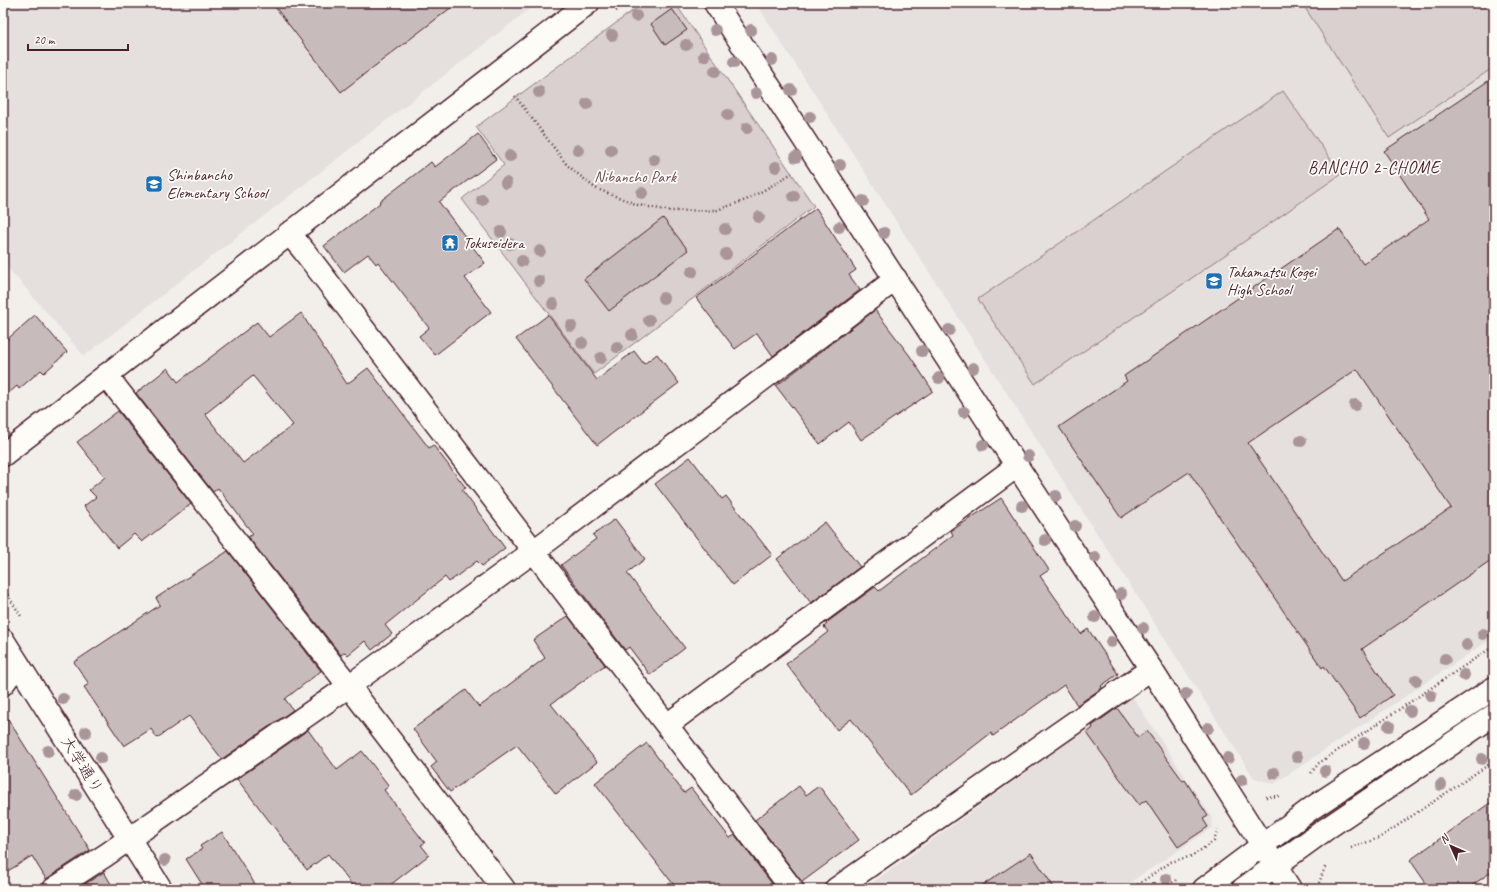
<svg xmlns="http://www.w3.org/2000/svg" width="1497" height="892" font-family="Caveat,'Klee One',sans-serif">
<style>
.built{fill:#e5dfdd}
.green{fill:#d9d0cf;stroke:#92787d}
.building{fill:#c8bbbb;stroke:#4a1f2b;fill-rule:evenodd}
.lines{fill:none;stroke-linecap:round;stroke-linejoin:round}
.minor-casing{stroke:#4a1f2b;stroke-width:25}
.path{stroke:#4a1f2b;stroke-width:2.5;stroke-dasharray:1 3;stroke-linecap:butt}
.minor{stroke:#fdfcf7;stroke-width:22}
.tree{fill:#a99598}
.labels{text-anchor:middle;dominant-baseline:central;stroke-width:3.5;stroke-linejoin:round;paint-order:stroke}
.poi-label{font-size:16px;fill:#4a1f2b;stroke:#fdfcf7;text-anchor:start}
.park-label{font-size:16px;fill:#6e4b54;stroke:#fdfcf7}
.street-label{font-size:16px;fill:#4a1f2b;stroke:#fdfcf7}
.neighbourhood-label{font-size:17px;letter-spacing:1px;fill:#4a1f2b;stroke:#fdfcf7}
</style>
<rect width="100%" height="100%" fill="#f2efeb"/>
<filter id="ink" filterUnits="userSpaceOnUse"><feTurbulence type="fractalNoise" baseFrequency=".025" numOctaves="2"/><feDisplacementMap in="SourceGraphic" scale="8" xChannelSelector="R" yChannelSelector="G"/><feConvolveMatrix kernelMatrix="1 2 1 2 8 2 1 2 1" color-interpolation-filters="sRGB"/></filter>
<g filter="url(#ink)">
<!-- built -->
<g class="built">
<polygon points="3,3 537,3 84,356 3,262"/>
<polygon points="756,3 1494,3 1494,637 1274,784 1254,778"/>
<polygon points="1132,696 1211,816 1212,828 1120,889 864,889"/>
</g>
<!-- green -->
<g class="green">
<polygon points="643,3 675,3 814,206 594,374 462,199 504,165 476,127"/>
<polygon points="1302,3 1494,3 1494,67 1389,138"/>
<polygon points="1283,91 1341,174 1189,280 1035,384 978,299"/>
</g>
<!-- building -->
<g class="building">
<polygon points="272,3 457,3 341,92"/>
<polygon points="672,9 687,30 665,45 651,24"/>
<path d="M 1494,77 L 1494,558 L 1362,649 L 1393,695 L 1360,718 L 1324,666 L 1322,668 L 1189,472 L 1121,518 L 1059,427 L 1127,381 L 1124,376 L 1339,229 L 1363,264 L 1429,219 L 1384,151 ZM 1357,369 L 1451,508 L 1342,581 L 1248,443 Z"/>
<polygon points="478,134 496,159 439,202 485,263 465,278 491,312 435,355 419,336 429,328 378,262 376,264 368,254 344,272 324,246 380,203 379,202 431,162 435,167"/>
<polygon points="816,208 856,270 849,275 860,290 773,356 757,333 735,349 696,298"/>
<polygon points="663,218 688,250 609,311 584,279"/>
<polygon points="875,310 910,356 933,391 861,440 849,422 820,444 776,386"/>
<path d="M 301,313 L 347,384 L 368,368 L 429,448 L 433,445 L 466,488 L 462,490 L 505,548 L 482,566 L 477,561 L 449,582 L 445,577 L 385,625 L 392,634 L 372,650 L 365,641 L 348,655 L 345,652 L 341,655 L 248,537 L 253,534 L 218,488 L 213,492 L 136,393 L 168,368 L 178,382 L 257,322 L 269,337 ZM 253,376 L 293,425 L 243,463 L 205,414 Z"/>
<polygon points="35,315 67,352 44,373 41,370 19,389 17,386 3,398 3,343"/>
<polygon points="548,315 597,380 634,351 644,364 657,354 679,383 597,445 516,339"/>
<polygon points="118,411 191,504 142,542 134,534 117,548 84,506 96,497 89,490 105,477 77,442"/>
<polygon points="690,457 722,499 726,496 772,555 733,585 655,484"/>
<polygon points="1001,498 1049,570 1040,576 1081,634 1088,629 1118,674 1101,686 1102,688 1077,705 1064,685 993,736 991,733 911,795 851,719 837,730 786,664 828,632 824,627 827,624 826,623 875,587 879,591 953,535 951,531"/>
<polygon points="615,519 645,559 627,573 685,648 650,675 629,647 625,650 561,565 596,539 593,535"/>
<polygon points="825,522 860,567 811,603 777,559"/>
<polygon points="228,551 321,671 285,699 293,710 222,759 189,716 157,738 151,729 124,746 84,687 89,684 74,662 160,605 156,598"/>
<polygon points="568,616 605,665 551,704 597,762 556,794 517,745 450,792 431,767 437,762 413,729 466,690 479,707 545,658 533,640"/>
<polygon points="1117,708 1138,737 1147,731 1183,781 1185,780 1208,816 1203,819 1208,827 1178,847 1146,800 1139,805 1087,733 1093,728 1092,726"/>
<polygon points="3,711 90,850 46,879 32,856 3,874"/>
<polygon points="308,730 337,770 362,751 389,786 384,790 425,843 421,845 429,855 385,889 355,889 328,854 307,870 237,779"/>
<polygon points="647,743 684,793 691,788 730,838 735,835 776,889 677,889 595,783"/>
<polygon points="799,786 806,795 819,786 859,840 802,882 755,820"/>
<polygon points="1494,800 1494,870 1467,889 1430,889 1410,860"/>
<polygon points="222,832 258,889 205,889 186,859 202,849 200,846"/>
<polygon points="1031,853 1055,889 977,889"/>
<polygon points="104,872 114,889 77,889"/>
</g>
<g class="lines">
<defs>
<g id="minor">
<polyline points="715,3 1017,466 1151,669 1290,889"/>
<polyline points="289,233 304,251 792,889"/>
<polyline points="106,375 349,686 504,889"/>
<polyline points="3,455 588,3"/>
<polyline points="3,640 161,889"/>
<polyline points="3,684 18,664"/>
<polyline points="667,725 1017,466"/>
<polyline points="54,889 106,855 349,686 534,551 896,279"/>
<polyline points="836,889 1151,669"/>
<polyline points="1204,889 1312,808 1494,688"/>
<polyline points="1243,889 1326,829 1494,715"/>
</g>
</defs>
<!-- minor casing -->
<use href="#minor" class="minor-casing"/>
<!-- path -->
<g class="path">
<polyline points="616,11 626,3"/>
<polyline points="515,96 567,165 595,188 638,205 671,211 717,210 746,200 773,185 792,173"/>
<polyline points="3,588 21,616"/>
<polyline points="1311,773 1319,763 1494,646"/>
<polyline points="1266,797 1279,796"/>
<polyline points="1351,848 1379,838 1494,761"/>
<polyline points="189,883 194,889"/>
<polyline points="1319,883 1325,867"/>
<polyline points="1131,889 1171,862 1192,856 1214,841 1218,830"/>
<polyline points="1162,889 1176,880"/>
</g>
<!-- minor -->
<use href="#minor" class="minor"/>
</g>
<!-- trees -->
<g class="tree">
<circle cx="636" cy="16" r="6"/>
<circle cx="715" cy="30" r="6"/>
<circle cx="751" cy="30" r="6"/>
<circle cx="612" cy="35" r="6"/>
<circle cx="686" cy="45" r="6"/>
<circle cx="704" cy="56" r="6"/>
<circle cx="772" cy="60" r="6"/>
<circle cx="734" cy="62" r="6"/>
<circle cx="715" cy="71" r="6"/>
<circle cx="791" cy="90" r="6"/>
<circle cx="539" cy="92" r="6"/>
<circle cx="756" cy="93" r="6"/>
<circle cx="587" cy="104" r="6"/>
<circle cx="728" cy="115" r="6"/>
<circle cx="810" cy="117" r="6"/>
<circle cx="747" cy="128" r="6"/>
<circle cx="578" cy="150" r="6"/>
<circle cx="611" cy="150" r="6"/>
<circle cx="510" cy="156" r="6"/>
<circle cx="796" cy="157" r="6"/>
<circle cx="654" cy="159" r="6"/>
<circle cx="840" cy="165" r="6"/>
<circle cx="776" cy="167" r="6"/>
<circle cx="506" cy="183" r="6"/>
<circle cx="642" cy="193" r="6"/>
<circle cx="794" cy="196" r="6"/>
<circle cx="482" cy="200" r="6"/>
<circle cx="863" cy="201" r="6"/>
<circle cx="759" cy="217" r="6"/>
<circle cx="839" cy="227" r="6"/>
<circle cx="725" cy="229" r="6"/>
<circle cx="501" cy="232" r="6"/>
<circle cx="884" cy="233" r="6"/>
<circle cx="510" cy="244" r="6"/>
<circle cx="540" cy="251" r="6"/>
<circle cx="726" cy="254" r="6"/>
<circle cx="522" cy="261" r="6"/>
<circle cx="692" cy="272" r="6"/>
<circle cx="539" cy="281" r="6"/>
<circle cx="663" cy="298" r="6"/>
<circle cx="553" cy="304" r="6"/>
<circle cx="649" cy="320" r="6"/>
<circle cx="571" cy="326" r="6"/>
<circle cx="949" cy="330" r="6"/>
<circle cx="632" cy="335" r="6"/>
<circle cx="582" cy="343" r="6"/>
<circle cx="617" cy="347" r="6"/>
<circle cx="922" cy="351" r="6"/>
<circle cx="601" cy="358" r="6"/>
<circle cx="973" cy="368" r="6"/>
<circle cx="939" cy="378" r="6"/>
<circle cx="1355" cy="405" r="6"/>
<circle cx="964" cy="412" r="6"/>
<circle cx="1301" cy="441" r="6"/>
<circle cx="983" cy="445" r="6"/>
<circle cx="1028" cy="456" r="6"/>
<circle cx="1056" cy="496" r="6"/>
<circle cx="1022" cy="506" r="6"/>
<circle cx="1075" cy="526" r="6"/>
<circle cx="1045" cy="540" r="6"/>
<circle cx="1095" cy="557" r="6"/>
<circle cx="1121" cy="594" r="6"/>
<circle cx="1095" cy="617" r="6"/>
<circle cx="1143" cy="628" r="6"/>
<circle cx="1483" cy="634" r="6"/>
<circle cx="1111" cy="642" r="6"/>
<circle cx="1467" cy="645" r="6"/>
<circle cx="1445" cy="659" r="6"/>
<circle cx="1464" cy="675" r="6"/>
<circle cx="1416" cy="680" r="6"/>
<circle cx="1186" cy="694" r="6"/>
<circle cx="1431" cy="696" r="6"/>
<circle cx="63" cy="699" r="6"/>
<circle cx="1410" cy="711" r="6"/>
<circle cx="1389" cy="726" r="6"/>
<circle cx="1208" cy="728" r="6"/>
<circle cx="86" cy="732" r="6"/>
<circle cx="1364" cy="743" r="6"/>
<circle cx="48" cy="751" r="6"/>
<circle cx="1297" cy="757" r="6"/>
<circle cx="101" cy="758" r="6"/>
<circle cx="1228" cy="758" r="6"/>
<circle cx="1482" cy="759" r="6"/>
<circle cx="1325" cy="771" r="6"/>
<circle cx="1274" cy="773" r="6"/>
<circle cx="1242" cy="780" r="6"/>
<circle cx="1441" cy="785" r="6"/>
<circle cx="76" cy="795" r="6"/>
<circle cx="165" cy="860" r="6"/>
<circle cx="1166" cy="879" r="6"/>
</g>
</g>
<!-- icons -->
<defs>
<symbol id="school-square" viewBox="-11 -11 22 22"><rect x="-9" y="-9" width="18" height="18" rx="4" fill="#1f6fb2" stroke="#fdfcf7"/><path d="M0-5L7-2L0 1L-7-2ZM-4 1L0 2.5L4 1V4Q0 6-4 4Z" fill="#fff"/></symbol>
<symbol id="temple-square" viewBox="-11 -11 22 22"><rect x="-9" y="-9" width="18" height="18" rx="4" fill="#1f6fb2" stroke="#fdfcf7"/><path d="M0-6L5-2H3V0L6.5 2.5H4V6H1.5V3h-3V6H-4V2.5H-6.5L-3 0V-2H-5Z" fill="#fff"/></symbol>
</defs>
<g fill-rule="evenodd">
<use href="#school-square" x="144" y="174" width="20" height="20"/>
<use href="#temple-square" x="440" y="233" width="20" height="20"/>
<use href="#school-square" x="1204" y="271" width="20" height="20"/>
</g>
<g class="labels">
<!-- poi labels -->
<g class="poi-label">
<text x="167" y="175">Shinbancho<tspan x="167" dy="18">Elementary School</tspan></text>
<text x="463" y="243">Tokuseidera</text>
<text x="1227" y="272">Takamatsu Kogei<tspan x="1227" dy="18">High School</tspan></text>
</g>
<!-- park labels -->
<g class="park-label">
<text x="635" y="177">Nibancho Park</text>
</g>
<!-- street labels -->
<g class="street-label">
<text transform="translate(82 765) rotate(58)">大学通り</text>
</g>
<!-- neighbourhood labels -->
<g class="neighbourhood-label">
<text x="1374" y="167">BANCHO 2-CHOME</text>
</g>
</g>
<!-- margin -->
<rect width="1497" height="892" fill="none" stroke="#fdfcf7" stroke-width="16"/>
<rect x="8" y="8" width="1481" height="876" fill="none" stroke="#4a1f2b" stroke-width="1.5" filter="url(#ink)"/>
<!-- north arrow -->
<g transform="translate(1451 846) rotate(315)" stroke="#fdfcf7" stroke-width="3" paint-order="stroke">
<path d="M0-3L7 15L0 10L-7 15Z" fill="#4a1f2b"/>
<text y="-6" font-size="11" font-weight="bold" text-anchor="middle" fill="#4a1f2b">N</text>
</g>
<!-- scale -->
<path d="M28 44v6h100v-6" fill="none" stroke="#4a1f2b" stroke-width="2"/>
<text x="34" y="44" font-size="12" fill="#4a1f2b" stroke="#fdfcf7" stroke-width="3" paint-order="stroke">20 m</text>
</svg>
